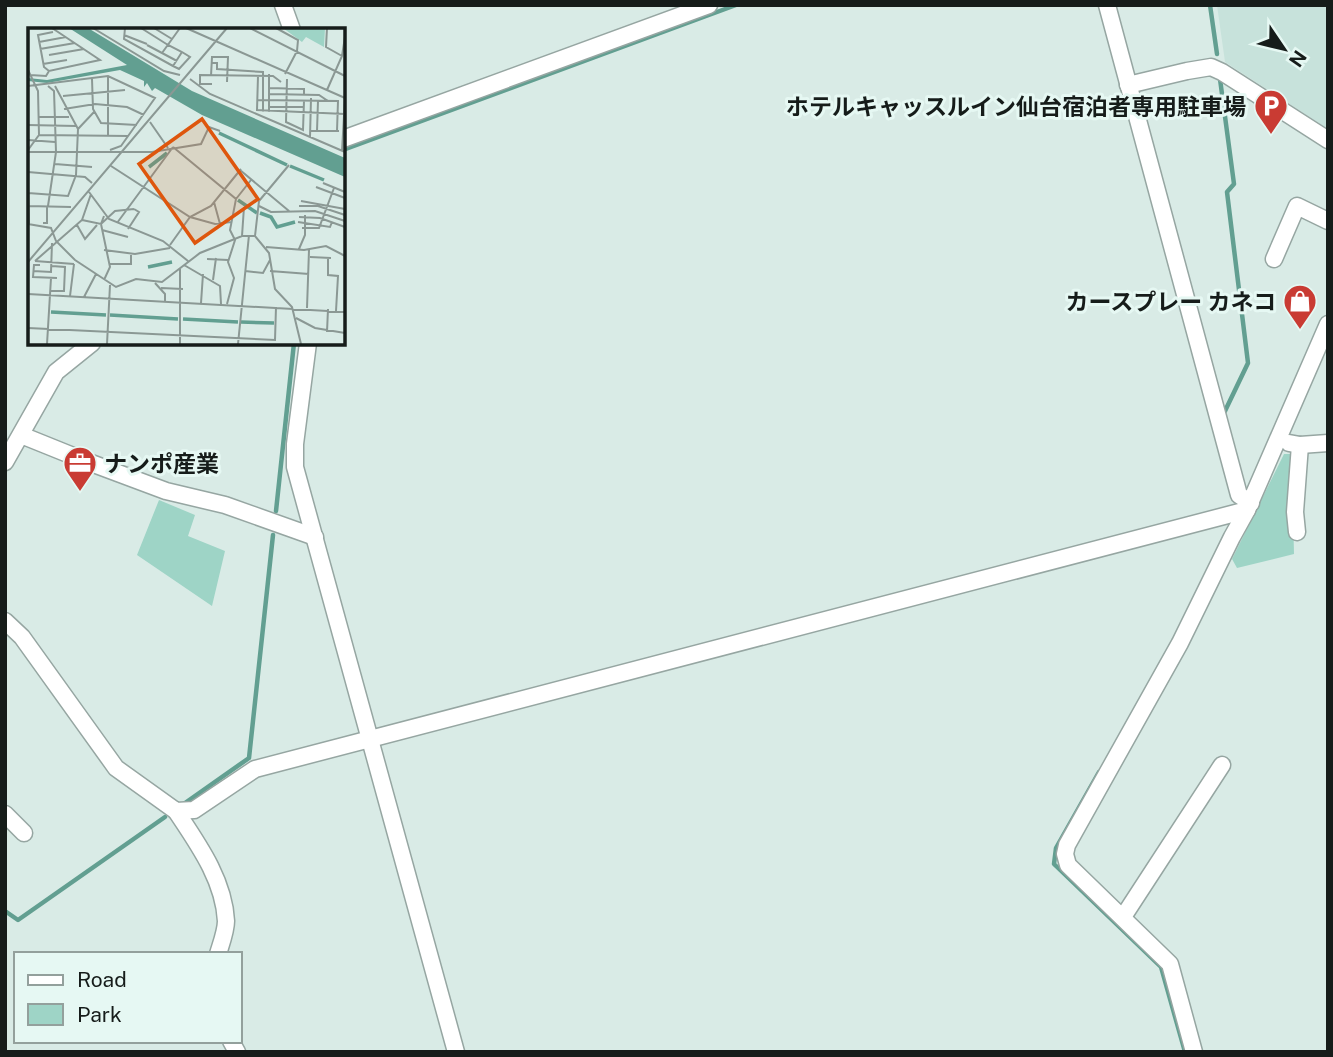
<svg xmlns="http://www.w3.org/2000/svg" width="1333" height="1057" font-family="'Public Sans','Noto Sans JP',sans-serif">
<style>
.built{fill:#c7e2db}
.green{fill:#9ed4c6}
.lines{fill:none;stroke-linecap:round;stroke-linejoin:round}
.stream{stroke:#629f91;stroke-width:4.5}
.street-casing{stroke:#96a6a2;stroke-width:19}
.street{stroke:#fff;stroke-width:16}
.labels{text-anchor:middle;dominant-baseline:central;stroke-width:6;stroke-linejoin:round;paint-order:stroke}
.poi-label{font-size:23px;font-weight:bold;fill:#161c1a;stroke:#e6f8f3;text-anchor:end}
.inset-river{fill:none;stroke:#629f91;stroke-width:3.5}
.inset-road{fill:none;stroke:#8b9894;stroke-width:2}
.view{fill:#de560d;fill-opacity:0.15;stroke:#de560d;stroke-width:3.5}
.inset-edge{fill:none;stroke:#161c1a;stroke-width:3.5}
</style>
<rect width="100%" height="100%" fill="#d9ebe6"/>
<!-- built -->
<polygon class="built" points="1217,5 1328,5 1328,129 1225,62"/>
<!-- green -->
<g class="green">
<polygon points="1284,454 1296,454 1293,512 1294,554 1237,568 1232,559"/>
<polygon points="159,500 195,515 188,536 225,551 212,606 137,555"/>
</g>
<g class="lines">
<!-- stream -->
<g class="stream">
<polyline points="1210,5 1217,54"/>
<polyline points="1220,79 1234,184 1227,192 1248,363 1225,411"/>
<polyline points="343,150 736,5"/>
<polyline points="276,511 294,343"/>
<polyline points="1099,772 1056,848 1054,864 1161,967 1185,1052"/>
<polyline points="185,803 249,758 273,535"/>
<polyline points="5,911 18,920 165,817"/>
</g>
<defs>
<g id="street">
<polyline points="283,5 292,30"/>
<polyline points="1107,5 1239,495 1251,503"/>
<polyline points="1128,85 1187,71 1211,67 1222,72 1328,140"/>
<polyline points="343,139 709,5"/>
<polyline points="1274,259 1297,206 1328,221"/>
<polyline points="308,343 295,444 295,467 456,1052"/>
<polyline points="21,435 83,460 166,491 225,505 315,537"/>
<polyline points="1289,443 1300,445 1328,443"/>
<polyline points="5,462 56,372 92,343"/>
<polyline points="1297,532 1295,512 1300,445"/>
<polyline points="5,621 22,637 116,768 176,811 194,810 255,769 1247,510"/>
<path d="M 176,811 C 198,844 224,880 226,921 C 226,931 221,944 218,954"/>
<polyline points="5,814 24,833"/>
<polyline points="1123,917 1222,765"/>
<polyline points="231,1041 237,1052"/>
<polyline points="1194,1052 1170,964 1068,865 1065,854 1067,845 1180,643 1232,537 1247,510 1328,324"/>
</g>
</defs>
<!-- street casing -->
<use href="#street" class="street-casing"/>
<!-- street -->
<use href="#street" class="street"/>
</g>
<!-- icons -->
<defs>
<symbol id="parking-pin" viewBox="-11 -11 22 30"><path d="M0 17L-7.5 6A9.5 9.5 0 1 1 7.5 6Z" fill="#c93b33" stroke="#e6f8f3"/><path d="M-3.5-5.5H1a3.5 3.5 0 0 1 0 7H-1V5.5H-3.5ZM-1-3.4V-.6H.8a1.4 1.4 0 0 0 0-2.8Z" fill="#fff"/></symbol>
<symbol id="shop-pin" viewBox="-11 -11 22 30"><path d="M0 17L-7.5 6A9.5 9.5 0 1 1 7.5 6Z" fill="#c93b33" stroke="#e6f8f3"/><path d="M-5-2.5h2.3a2.7 3.5 0 0 1 5.4 0H5L5.5 6h-11ZM-1.5-2.5h3a1.5 2.3 0 0 0-3 0Z" fill="#fff"/></symbol>
<symbol id="office-pin" viewBox="-11 -11 22 30"><path d="M0 17L-7.5 6A9.5 9.5 0 1 1 7.5 6Z" fill="#c93b33" stroke="#e6f8f3"/><path d="M-6-3h4V-5.5h4V-3h4V5H-6ZM-1-4.5V-3h2v-1.5ZM-6 0V1H6V0Z" fill="#fff"/></symbol>
</defs>
<g fill-rule="evenodd">
<use href="#parking-pin" x="1252" y="87" width="38" height="52"/>
<use href="#shop-pin" x="1281" y="282" width="38" height="52"/>
<use href="#office-pin" x="61" y="444" width="38" height="52"/>
</g>
<g class="labels">
<!-- poi labels -->
<g class="poi-label">
<text x="1246" y="106">ホテルキャッスルイン仙台宿泊者専用駐車場</text>
<text x="1276" y="301">カースプレー カネコ</text>
<text x="104" y="463" text-anchor="start">ナンポ産業</text>
</g>
</g>
<!-- overview -->
<g transform="translate(28 28)">
<rect width="317" height="317" fill="#d9ebe6"/>
<path d="M 255,0 L 297,0 L 296,19 L 278,9 L 274,14 Z" fill="#9ed4c6"/>
<path d="M 41,0 L 60,0 L 164,63 L 317,130 L 317,149 L 174,87 L 127,60 L 124,63 L 119,55 L 116,59 L 116,53 L 92,42 L 19,55 L 0,53 L 0,50 L 19,52 L 99,37 Z" fill="#629f91"/>
<path class="inset-river" d="M 191,105 L 259,137M 262,138 L 296,152M 121,139 L 139,125M 210,172 L 229,185M 232,185 L 243,189 L 249,199 L 267,194M 120,239 L 144,234M 23,284 L 78,287M 82,287 L 150,291M 155,291 L 210,294M 213,294 L 246,295"/>
<path class="inset-road" d="M 24,0 L 72,32 L 21,43 L 16,39 L 10,7 L 25,4M 65,0 L 136,43 L 152,47M 97,0 L 96,11 L 145,38M 113,0 L 140,17 L 154,24 L 162,29 L 151,41 L 145,38 L 154,24M 126,0 L 144,11M 158,0 L 317,70M 222,0 L 317,48M 248,0 L 270,12 L 269,23M 299,0 L 298,19 L 314,28M 96,7 L 119,16M 11,14 L 38,9M 119,17 L 149,33M 12,21 L 47,15M 134,25 L 152,0M 21,27 L 56,21M 183,35 L 189,35 L 189,41 L 235,44 L 235,84M 15,36 L 39,32M 0,42 L 10,63 L 11,107M 257,46 L 269,23M 2,47 L 18,48 L 21,43M 80,48 L 80,108M 183,48 L 184,29 L 200,29 L 199,54M 230,48 L 229,82 L 317,86M 64,51 L 65,81 L 73,95 L 109,97M 162,51 L 182,66 L 317,124M 259,51 L 258,94 L 275,102 L 276,73M 184,56 L 172,56 L 172,47 L 245,48 L 253,54M 0,58 L 80,48 L 127,70 L 93,118 L 82,122M 20,58 L 26,63 L 28,124 L 20,178M 241,60 L 276,61 L 276,67M 299,62 L 314,28 L 317,9M 241,66 L 291,67 L 300,73M 35,68 L 97,62M 229,72 L 310,73 L 309,103M 241,79 L 276,79M 36,81 L 67,76 L 99,79 L 116,87M 241,84 L 241,46M 11,89 L 41,89M 122,94 L 140,120M 0,97 L 48,98M 50,101 L 66,84M 283,103 L 311,103M 289,103 L 290,73M 282,109 L 283,70M 0,112 L 27,114M 145,119 L 208,171 L 202,202 L 207,212 L 200,234 L 206,250 L 199,276M 0,122 L 11,107 L 100,108M 314,123 L 317,70M 0,124 L 124,124 L 173,116 L 181,99 L 192,103M 27,136 L 64,139M 83,138 L 162,189 L 187,196 L 203,194M 212,142 L 261,183M 0,144 L 57,149 L 64,155M 295,155 L 317,164M 0,157 L 1,196M 288,159 L 317,170M 61,164 L 81,191 L 135,213 L 160,233M 0,165 L 40,168 L 48,147 L 50,101 L 27,58M 208,171 L 223,152M 273,173 L 317,181M 186,174 L 192,196M 0,178 L 43,179M 231,178 L 243,184 L 287,183 L 317,193M 271,178 L 290,178 L 317,187M 271,189 L 292,190 L 317,199M 54,192 L 73,196 L 87,183 L 106,181M 270,194 L 302,199 L 304,194M 15,195 L 19,195 L 19,178M 89,195 L 145,119M 0,196 L 23,200 L 28,213 L 47,232 L 88,259 L 108,251 L 134,254 L 172,225 L 214,208 L 227,208 L 241,225 L 247,261 L 264,279 L 273,316M 49,197 L 57,211 L 69,197M 274,200 L 291,200 L 306,160M 100,201 L 111,184 L 106,181M 74,202 L 100,209M 214,208 L 216,179M 227,208 L 231,173 L 261,137M 142,217 L 162,189 L 183,178 L 213,141M 238,219 L 276,222 L 298,218 L 317,228M 271,221 L 277,207 L 277,187M 76,222 L 107,226 L 142,220M 282,229 L 303,230M 300,230 L 300,247 L 310,248 L 308,283M 179,231 L 200,232M 7,233 L 54,192 L 63,166M 7,233 L 46,236M 0,234 L 199,0M 82,236 L 103,236 L 103,225M 12,237 L 6,237 L 5,249 L 29,250M 156,237 L 192,258 L 193,276M 5,243 L 23,244 L 24,215M 217,243 L 235,245 L 242,232M 242,243 L 281,246M 76,252 L 82,239 L 73,196 L 76,188M 185,252 L 188,230M 127,255 L 137,266 L 137,273M 133,260 L 155,261M 22,263 L 36,263 L 37,239 L 24,238M 0,266 L 317,284M 42,268 L 46,236M 56,269 L 68,246M 173,275 L 175,246M 279,280 L 281,222M 268,290 L 287,300 L 317,305M 0,300 L 247,312 L 248,279M 299,304 L 300,281M 19,316 L 23,250M 79,316 L 82,257M 152,316 L 152,241M 210,316 L 221,207"/>
<path class="view" d="M 174,91 L 230,171 L 167,215 L 111,136 Z"/>
<rect width="317" height="317" class="inset-edge"/>
</g>
<!-- border -->
<rect width="1333" height="1057" fill="none" stroke="#161c1a" stroke-width="14"/>
<!-- legend -->
<rect x="14" y="952" width="228" height="91" fill="#e6f8f3" stroke="#93a09c" stroke-width="2"/>
<rect x="28" y="975" width="35" height="10" fill="#ffffff" stroke="#93a09c" stroke-width="2"/>
<text x="77" y="987" font-size="21" fill="#161c1a">Road</text>
<rect x="28" y="1004" width="35" height="21" fill="#9ed4c6" stroke="#93a09c" stroke-width="2"/>
<text x="77" y="1022" font-size="21" fill="#161c1a">Park</text>
<!-- north arrow -->
<g transform="translate(1284 49) rotate(125)" stroke="#e6f8f3" stroke-width="5" paint-order="stroke">
<path d="M0-5L12 26L0 18L-12 26Z" fill="#161c1a"/>
<text y="-10" font-size="19" font-weight="bold" text-anchor="middle" fill="#161c1a">N</text>
</g>
</svg>
